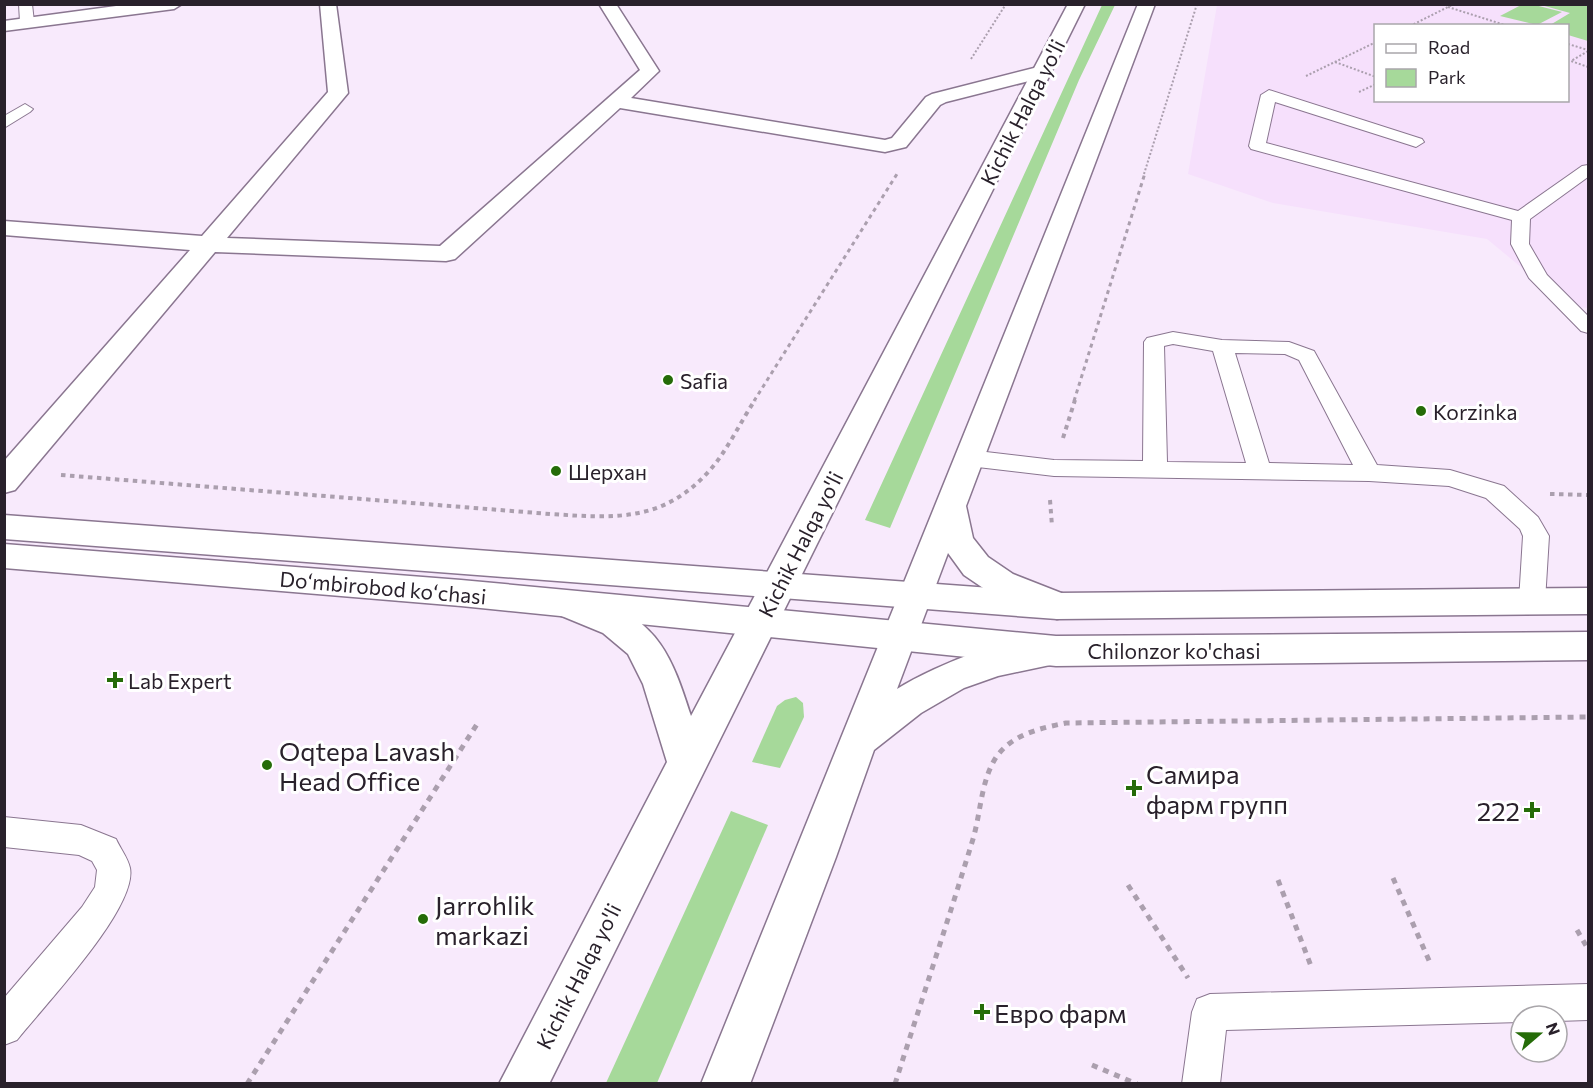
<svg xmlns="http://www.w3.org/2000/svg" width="1593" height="1088" font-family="Commissioner,sans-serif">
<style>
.built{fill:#f6e0fc;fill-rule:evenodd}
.green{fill:#a6d99a}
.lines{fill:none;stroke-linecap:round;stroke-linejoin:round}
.lane-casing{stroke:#8a7690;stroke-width:2}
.street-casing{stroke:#8a7690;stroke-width:3}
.secondary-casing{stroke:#8a7690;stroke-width:3}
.highway-casing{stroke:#8a7690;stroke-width:3}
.path-far3{stroke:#ab9fae;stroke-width:2;stroke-dasharray:2 2;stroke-linecap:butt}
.path-far2{stroke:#ab9fae;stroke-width:3;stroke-dasharray:4 4;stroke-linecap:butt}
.path-far1{stroke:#ab9fae;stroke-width:4;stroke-dasharray:4.5 4.5;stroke-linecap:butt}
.path{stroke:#ab9fae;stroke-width:5;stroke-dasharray:6 6;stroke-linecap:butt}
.lane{fill:#fff;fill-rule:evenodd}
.street{fill:#fff;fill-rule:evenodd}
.secondary{fill:#fff;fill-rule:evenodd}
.highway{fill:#fff;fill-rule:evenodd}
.poi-dot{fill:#256c08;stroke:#fff;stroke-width:2}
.labels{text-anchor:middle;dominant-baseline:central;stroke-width:6;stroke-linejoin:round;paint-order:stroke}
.street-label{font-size:21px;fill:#29212b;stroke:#fff}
.poi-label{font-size:21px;fill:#29212b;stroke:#fff;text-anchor:start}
.near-poi-label{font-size:26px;fill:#29212b;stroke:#fff;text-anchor:start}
</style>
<rect width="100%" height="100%" fill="#f8eafc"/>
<!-- built -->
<path class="built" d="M 1217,5 L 1588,5 L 1588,308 L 1568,306 L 1487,239 L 1273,203 L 1188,174 ZM 1376,26 L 1568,26 L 1568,100 L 1376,100 Z"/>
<!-- green -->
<g class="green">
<polygon points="1523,4 1535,5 1562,12 1537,25 1500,16"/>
<polygon points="1102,5 1115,5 1079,80 890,528 865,520"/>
<polygon points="1541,5 1588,5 1588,41 1568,35 1568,26 1550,25 1570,13"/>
<polygon points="796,697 803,703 804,717 780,768 752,762 777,706 785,700"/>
<polygon points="731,811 768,825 657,1083 606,1083"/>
</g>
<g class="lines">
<defs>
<g id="lane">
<polygon points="19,4 32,4 34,22 32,25 27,26 20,22"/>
<polygon points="1269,90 1422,139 1424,142 1416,147 1410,145 1275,102 1266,143 1518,211 1582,166 1588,165 1588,177 1530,219 1529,244 1547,275 1588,316 1588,333 1581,331 1529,278 1511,244 1512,220 1251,149 1249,146 1261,95"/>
<polygon points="25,104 33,109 30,112 4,128 4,116"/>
<path d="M 1173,332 L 1222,340 L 1289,342 L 1314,351 L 1377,465 L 1450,470 L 1504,486 L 1538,517 L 1549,536 L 1545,601 L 1541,608 L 1532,611 L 1523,608 L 1519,601 L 1523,536 L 1520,529 L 1486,498 L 1449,486 L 1369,481 L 1054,476 L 969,466 L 961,464 L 957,458 L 961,452 L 969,450 L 1054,460 L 1143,461 L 1144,342 L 1147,338 ZM 1173,344 L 1213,351 L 1246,463 L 1167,462 L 1164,346 ZM 1235,353 L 1285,354 L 1299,360 L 1353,465 L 1269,463 Z"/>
<path d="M 4,817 L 81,825 L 116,839 C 120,848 128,858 130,868 C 138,908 43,1007 17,1040 L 4,1045 L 4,998 L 82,907 L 95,887 L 97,870 L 92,861 L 79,855 L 4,847 Z"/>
<polygon points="1588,984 1588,1020 1557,1021 1557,1016 1521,1016 1521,1022 1226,1030 1220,1084 1182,1084 1192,1012 1197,999 1210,994"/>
</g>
<g id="street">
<polygon points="131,4 182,4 174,9 4,31 4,21"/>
<polygon points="320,4 336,4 348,93 227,238 440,246 640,70 599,4 616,4 659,71 631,98 885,140 892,138 926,97 932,94 1042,66 1049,68 1051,72 1049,76 946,102 940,105 906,147 885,152 620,108 455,259 446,261 215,252 15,490 4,493 4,461 190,250 4,235 4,221 202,236 328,92"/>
</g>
<g id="secondary">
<polygon points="4,515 1057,593 1588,588 1588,614 1057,619 4,539"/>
<polygon points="4,544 461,580 1056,636 1588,632 1588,660 1056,666 461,606 4,568"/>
</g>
<g id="highway">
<path d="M 1068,4 L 1085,4 L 549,1084 L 499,1084 L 667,762 L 643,684 L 628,654 L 603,633 L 552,612 L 547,603 L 552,594 C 568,588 580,595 596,600 C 659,621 672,657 691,716 Z"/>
<path d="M 1138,4 L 1155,4 L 966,506 L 973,538 L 988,557 L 1013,574 L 1069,596 L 1074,606 L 1069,616 L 1057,619 L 989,592 L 964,575 L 948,553 L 897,689 C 934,666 1026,626 1069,641 L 1074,651 L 1069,661 L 998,676 L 964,688 L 921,713 L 874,750 L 836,857 L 750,1084 L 701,1084 Z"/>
</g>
</defs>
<!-- lane casing -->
<use href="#lane" class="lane-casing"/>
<!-- street casing -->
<use href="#street" class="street-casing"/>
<!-- secondary casing -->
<use href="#secondary" class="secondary-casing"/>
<!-- highway casing -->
<use href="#highway" class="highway-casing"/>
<!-- path-far3 -->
<g class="path-far3">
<polyline points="1448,7 1508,26"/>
<polyline points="1410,26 1454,4"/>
<polyline points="1568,44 1588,50"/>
<polyline points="1588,51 1571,61 1588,67"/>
<polyline points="971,59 1006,4"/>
<polyline points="1335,62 1376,77"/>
<polyline points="1306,76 1376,42"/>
<polyline points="1359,92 1376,84"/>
<polyline points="1144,174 1197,4"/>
</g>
<!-- path-far2 -->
<g class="path-far2">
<polyline points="754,401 897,174"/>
<polyline points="1074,401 1145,173"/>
</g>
<!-- path-far1 -->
<g class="path-far1">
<polyline points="1063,438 1075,400"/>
<path d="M 61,475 L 550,514 C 614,518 663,523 710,470 C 727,451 741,421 755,400"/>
<polyline points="1550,494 1588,495"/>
<polyline points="1050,500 1052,526"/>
</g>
<!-- path -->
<g class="path">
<polyline points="1393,878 1431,965"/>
<polyline points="1278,880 1311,966"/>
<polyline points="1128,885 1188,978"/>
<polyline points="1577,930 1588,949"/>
<polyline points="1092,1065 1137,1084"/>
<polyline points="247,1084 479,721"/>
<path d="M 895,1084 C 921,1002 948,921 973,839 C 981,812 981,779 997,756 C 1013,734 1041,728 1066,723 L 1588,717"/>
</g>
<!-- lane -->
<use href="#lane" class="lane"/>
<!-- street -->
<use href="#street" class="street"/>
<!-- secondary -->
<use href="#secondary" class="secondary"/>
<!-- highway -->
<use href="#highway" class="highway"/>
</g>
<!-- markers -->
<g class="poi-dot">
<circle cx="668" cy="380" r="6"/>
<circle cx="1421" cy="411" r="6"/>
<circle cx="556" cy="471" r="6"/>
<path d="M112 671h6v6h6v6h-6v6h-6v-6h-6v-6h6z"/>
<circle cx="267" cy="765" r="6"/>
<path d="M1131 779h6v6h6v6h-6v6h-6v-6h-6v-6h6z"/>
<path d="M1529 801h6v6h6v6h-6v6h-6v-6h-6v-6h6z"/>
<circle cx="423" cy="919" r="6"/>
<path d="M979 1003h6v6h6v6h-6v6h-6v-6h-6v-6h6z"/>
</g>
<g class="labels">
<!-- street labels -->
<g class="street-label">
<text transform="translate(1022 112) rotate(-63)">Kichik Halqa yo'li</text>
<text transform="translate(800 544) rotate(-63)">Kichik Halqa yo'li</text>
<text transform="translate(383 587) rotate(5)">Doʻmbirobod koʻchasi</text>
<text x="1174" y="650">Chilonzor ko'chasi</text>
<text transform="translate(578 976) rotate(-63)">Kichik Halqa yo'li</text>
</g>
<!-- poi labels -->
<g class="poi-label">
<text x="680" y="380">Safia</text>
<text x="1433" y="411">Korzinka</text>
<text x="568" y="471">Шерхан</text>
<text x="128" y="680">Lab Expert</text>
</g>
<!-- near-poi labels -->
<g class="near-poi-label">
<text x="279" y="750">Oqtepa Lavash<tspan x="279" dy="30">Head Office</tspan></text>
<text x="1146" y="773">Самира<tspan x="1146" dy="30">фарм групп</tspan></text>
<text x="1520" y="810" text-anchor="end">222</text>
<text x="435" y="904">Jarrohlik<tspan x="435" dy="30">markazi</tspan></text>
<text x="994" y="1012">Евро фарм</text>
</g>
</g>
<!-- border -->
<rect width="1593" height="1088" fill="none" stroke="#29212b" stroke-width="12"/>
<!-- legend -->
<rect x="1374" y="24" width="195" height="78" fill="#ffffff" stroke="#a9a6aa" stroke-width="1.5"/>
<rect x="1386" y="44" width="30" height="9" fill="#ffffff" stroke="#a9a6aa" stroke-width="1.5"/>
<text x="1428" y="54" font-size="18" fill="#29212b">Road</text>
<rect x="1386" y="69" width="30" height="18" fill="#a6d99a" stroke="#a9a6aa" stroke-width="1.5"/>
<text x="1428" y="84" font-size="18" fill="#29212b">Park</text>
<!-- north arrow -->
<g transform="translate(1539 1034) rotate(70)"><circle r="28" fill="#ffffff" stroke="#a9a6aa" stroke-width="1.5"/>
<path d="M0-4.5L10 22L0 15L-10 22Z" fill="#256c08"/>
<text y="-9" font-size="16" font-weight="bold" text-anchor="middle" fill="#29212b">N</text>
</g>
</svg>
